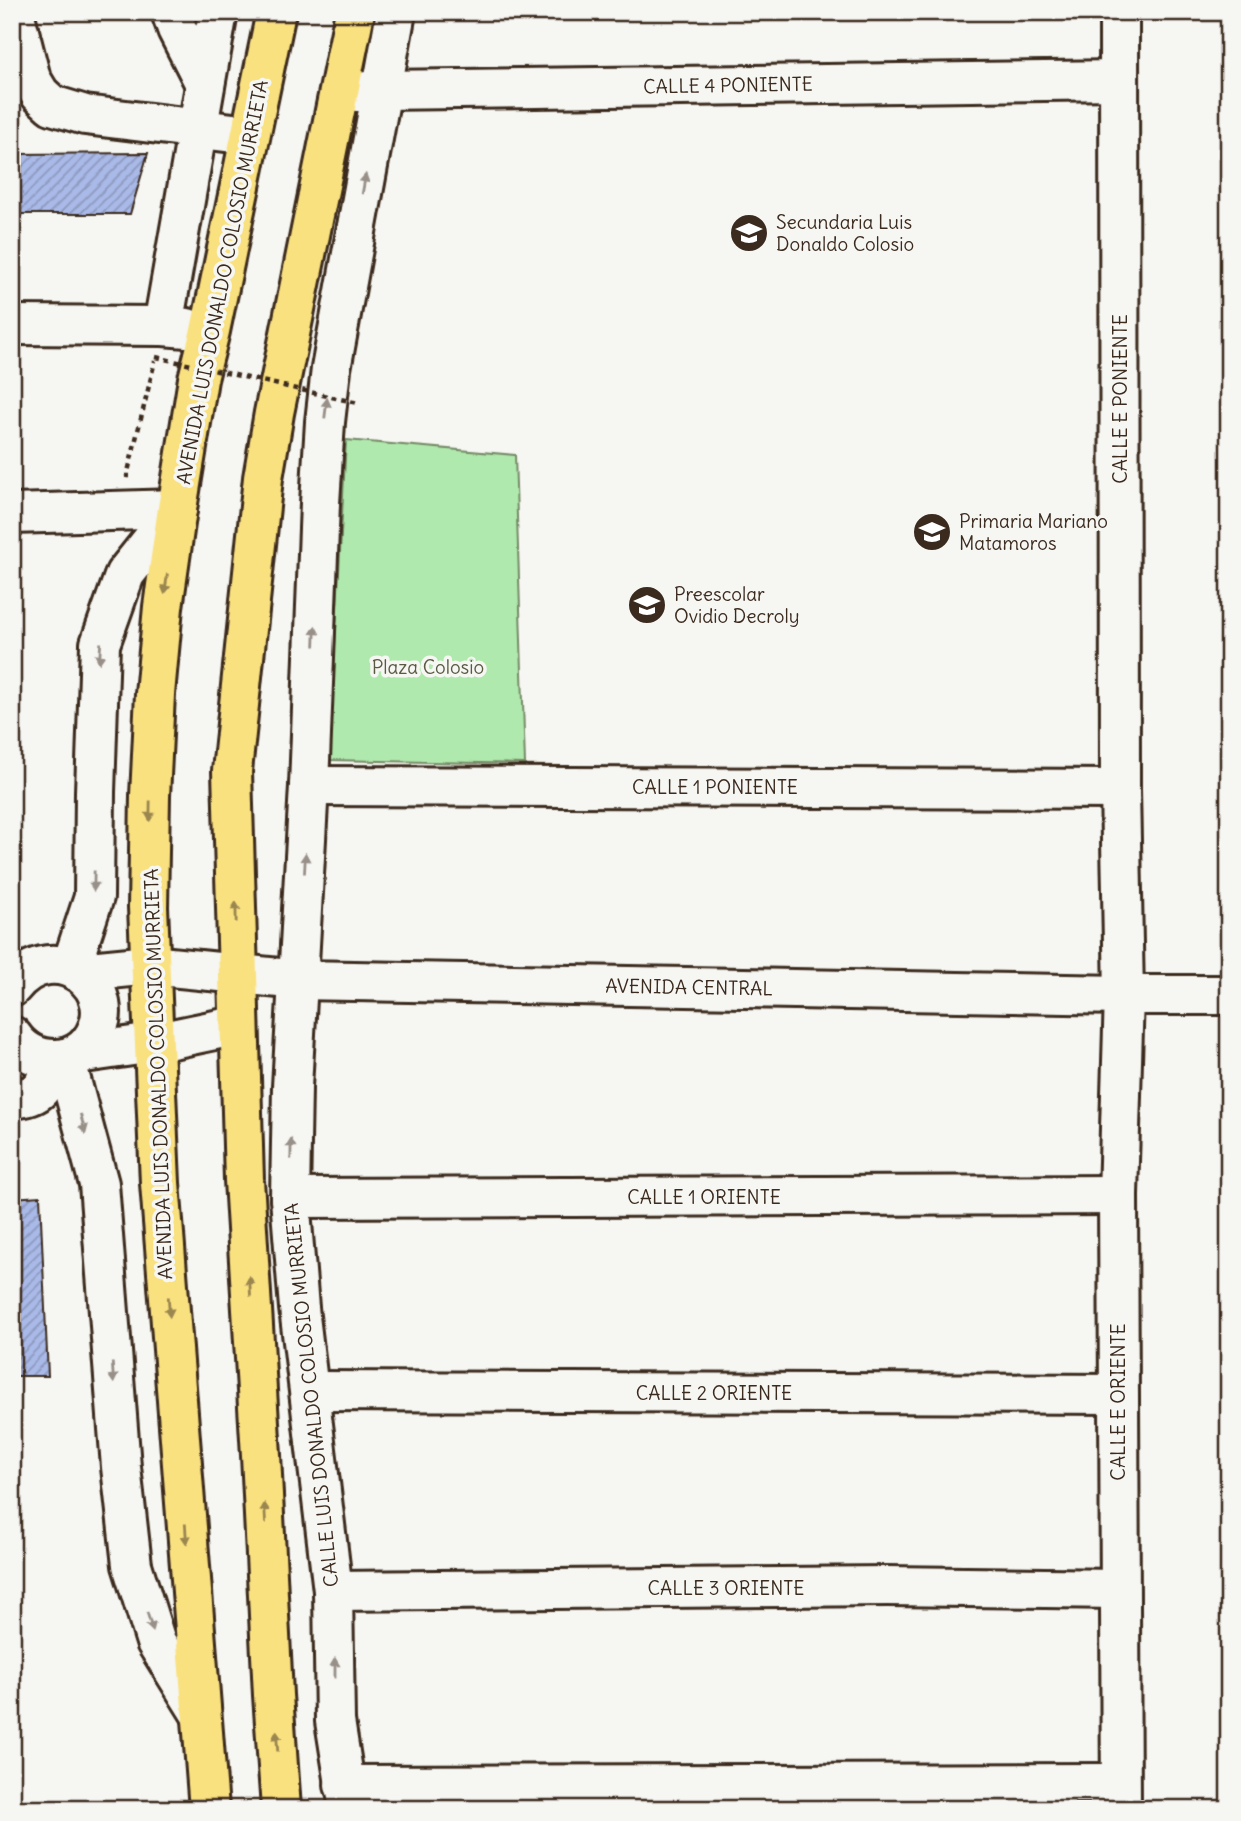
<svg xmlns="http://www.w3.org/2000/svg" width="1241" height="1821" font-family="Delius,sans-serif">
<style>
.green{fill:#afe9ad;stroke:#758a66;stroke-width:2}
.building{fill:url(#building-hatch);stroke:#3b2a1e;stroke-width:2}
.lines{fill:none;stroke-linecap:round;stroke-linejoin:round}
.minor-casing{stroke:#3b2a1e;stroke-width:44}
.major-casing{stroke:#3b2a1e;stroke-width:44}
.path{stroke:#3b2a1e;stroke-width:4.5;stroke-dasharray:5 5;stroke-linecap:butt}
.minor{stroke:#f6f6f2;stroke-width:38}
.major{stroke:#fae180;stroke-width:38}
.path-bridge{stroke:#3b2a1e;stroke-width:4.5;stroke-dasharray:5 5;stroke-linecap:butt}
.oneway{fill:#989088}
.oneway2{fill:#9a864f}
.labels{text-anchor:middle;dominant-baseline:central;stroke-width:7;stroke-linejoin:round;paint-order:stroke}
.street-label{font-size:19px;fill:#3b2a1e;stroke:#f6f6f2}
.poi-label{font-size:19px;fill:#3b2a1e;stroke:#f6f6f2;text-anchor:start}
.park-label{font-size:19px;fill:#585a42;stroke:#f6f6f2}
</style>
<defs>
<pattern id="building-hatch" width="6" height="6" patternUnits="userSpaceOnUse" patternTransform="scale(1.75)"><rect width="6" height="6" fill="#a9b9e8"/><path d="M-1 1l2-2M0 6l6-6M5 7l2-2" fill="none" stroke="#8b97bb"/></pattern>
</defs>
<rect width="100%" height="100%" fill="#f6f6f2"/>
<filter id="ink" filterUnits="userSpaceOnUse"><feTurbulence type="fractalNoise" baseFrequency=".0143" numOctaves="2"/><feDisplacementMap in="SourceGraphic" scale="14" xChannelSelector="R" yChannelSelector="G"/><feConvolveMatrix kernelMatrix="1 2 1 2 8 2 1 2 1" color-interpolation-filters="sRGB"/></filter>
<g filter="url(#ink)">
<!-- green -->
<polygon class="green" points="346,440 515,455 525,764 329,760"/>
<!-- building -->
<g class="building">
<polygon points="148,153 130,214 12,214 12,154"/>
<polygon points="40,1196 48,1376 12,1376 12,1198"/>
</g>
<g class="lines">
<defs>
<g id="minor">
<polyline points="14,12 31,79 40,94 52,105 85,115 250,135"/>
<polyline points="171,12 177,29 205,84"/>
<polyline points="1119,12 1120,789 1124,995 1118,1195 1121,1809"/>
<polyline points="357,92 380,90 1119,80"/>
<polyline points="12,325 163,326 187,328"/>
<polyline points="163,326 218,12"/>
<polyline points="12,514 177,509"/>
<polyline points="309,786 1120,789"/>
<polyline points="71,967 94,897 95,792 100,644 125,574 177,509"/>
<polyline points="79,972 150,965 299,980 1124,995 1229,995"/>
<path d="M 12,987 C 54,932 129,990 90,1042 C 82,1052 71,1058 58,1059 C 39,1060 23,1052 12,1036"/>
<polyline points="77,1054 153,1043 239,1025"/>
<polyline points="65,1058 99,1184 121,1467 132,1565 156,1642 200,1713"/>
<path d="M 12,1099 C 42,1096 46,1088 50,1059"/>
<polyline points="290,1198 1118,1195"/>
<polyline points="310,1391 1118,1394"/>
<polyline points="333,1591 887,1586 1119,1589"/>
<polyline points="344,1785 1120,1783"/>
<polyline points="349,1809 335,1721 333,1591 299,1308 290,1198 292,1087 309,786 320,503 325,422 331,369 396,12"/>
</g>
<g id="major">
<polyline points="209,1809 160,1183 148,907 150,796 155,694 163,607 177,509 198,379 210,331 276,12"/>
<polyline points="281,1809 273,1695 261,1455 244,1180 232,771 263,478 274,413 355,12"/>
</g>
</defs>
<!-- minor casing -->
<use href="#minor" class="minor-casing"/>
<!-- major casing -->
<use href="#major" class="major-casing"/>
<!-- path -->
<polyline class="path" points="130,476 127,476 155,361"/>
<!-- minor -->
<use href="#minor" class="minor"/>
<!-- major -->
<use href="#major" class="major"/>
<!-- path-bridge -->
<polyline class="path-bridge" points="156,357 358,403"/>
</g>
<!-- one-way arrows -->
<defs><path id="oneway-solid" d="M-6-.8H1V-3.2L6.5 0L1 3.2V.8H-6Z" transform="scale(1.75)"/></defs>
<g class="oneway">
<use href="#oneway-solid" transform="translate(364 184) rotate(-80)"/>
<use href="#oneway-solid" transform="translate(326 408) rotate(-83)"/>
<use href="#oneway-solid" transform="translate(315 636) rotate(-88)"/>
<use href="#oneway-solid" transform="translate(100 653) rotate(94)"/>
<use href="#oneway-solid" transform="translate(305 863) rotate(-87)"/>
<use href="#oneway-solid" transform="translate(94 881) rotate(91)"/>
<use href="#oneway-solid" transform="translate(83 1124) rotate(75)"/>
<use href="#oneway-solid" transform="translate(291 1149) rotate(-89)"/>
<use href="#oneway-solid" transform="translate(113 1373) rotate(86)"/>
<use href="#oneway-solid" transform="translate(150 1622) rotate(73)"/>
<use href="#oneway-solid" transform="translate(335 1668) rotate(-90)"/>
</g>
<g class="oneway2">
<use href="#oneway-solid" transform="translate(166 584) rotate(98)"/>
<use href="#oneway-solid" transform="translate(150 811) rotate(91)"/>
<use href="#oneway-solid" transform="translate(236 912) rotate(-91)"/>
<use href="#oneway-solid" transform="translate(250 1286) rotate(-93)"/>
<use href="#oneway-solid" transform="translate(169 1307) rotate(86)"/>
<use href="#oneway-solid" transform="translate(265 1513) rotate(-93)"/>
<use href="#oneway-solid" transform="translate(186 1534) rotate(86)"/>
<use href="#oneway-solid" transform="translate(277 1741) rotate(-94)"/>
</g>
</g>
<!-- icons -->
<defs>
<symbol id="school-disc" viewBox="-11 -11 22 22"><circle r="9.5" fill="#3b2a1e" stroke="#f6f6f2"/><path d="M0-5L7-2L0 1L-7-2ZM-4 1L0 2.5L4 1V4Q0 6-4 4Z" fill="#fff"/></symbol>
</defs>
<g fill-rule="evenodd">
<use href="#school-disc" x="727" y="211" width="44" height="44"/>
<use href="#school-disc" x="910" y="510" width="44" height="44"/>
<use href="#school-disc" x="625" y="583" width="44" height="44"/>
</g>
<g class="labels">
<!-- street labels -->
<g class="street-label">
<text transform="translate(728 85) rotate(-1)">CALLE 4 PONIENTE</text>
<text transform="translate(222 282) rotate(-79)">AVENIDA LUIS DONALDO COLOSIO MURRIETA</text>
<text transform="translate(1120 399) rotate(-90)">CALLE E PONIENTE</text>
<text x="715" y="787">CALLE 1 PONIENTE</text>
<text transform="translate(689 987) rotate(1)">AVENIDA CENTRAL</text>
<text transform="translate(158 1074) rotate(-92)">AVENIDA LUIS DONALDO COLOSIO MURRIETA</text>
<text x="704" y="1197">CALLE 1 ORIENTE</text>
<text x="714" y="1393">CALLE 2 ORIENTE</text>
<text transform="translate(311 1395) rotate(-96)">CALLE LUIS DONALDO COLOSIO MURRIETA</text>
<text transform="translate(1118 1402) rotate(-90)">CALLE E ORIENTE</text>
<text x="726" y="1588">CALLE 3 ORIENTE</text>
</g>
<!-- poi labels -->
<g class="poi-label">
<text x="776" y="222">Secundaria Luis<tspan x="776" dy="22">Donaldo Colosio</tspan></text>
<text x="959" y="521">Primaria Mariano<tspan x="959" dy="22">Matamoros</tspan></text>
<text x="674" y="594">Preescolar<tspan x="674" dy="22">Ovidio Decroly</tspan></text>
</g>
<!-- park labels -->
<g class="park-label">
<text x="428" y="667">Plaza Colosio</text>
</g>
</g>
<!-- margin -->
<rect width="1241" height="1821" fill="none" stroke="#f6f6f2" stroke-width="42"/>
<rect x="21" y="21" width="1199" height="1779" fill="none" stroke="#3b2a1e" stroke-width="2.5" filter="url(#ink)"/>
</svg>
